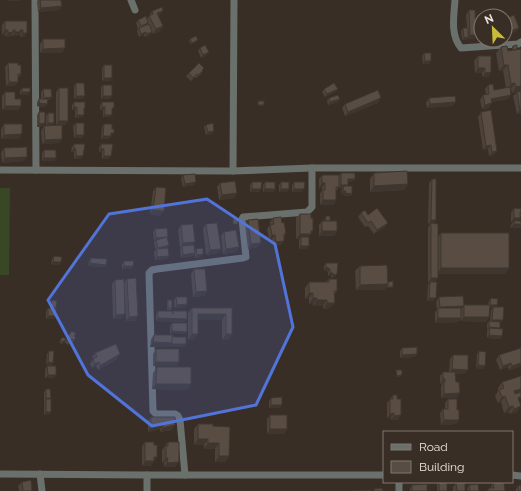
<svg xmlns="http://www.w3.org/2000/svg" width="521" height="491" font-family="Raleway,sans-serif">
<style>
.green{fill:#384726}
.lines{fill:none;stroke-linecap:round;stroke-linejoin:round}
.minor{stroke:#6a706b;stroke-width:7}
.wall{fill:#4d423a}
.shaded-wall{fill:#3e362f}
.building{fill:#594d43;stroke:#3e362f}
.marked{fill:#5174da;fill-opacity:0.2;stroke:#5174da;stroke-width:3;stroke-linejoin:round}
</style>
<rect width="100%" height="100%" fill="#392e25"/>
<!-- green -->
<polygon class="green" points="0,188 10,188 9,275 0,275"/>
<g class="lines">
<!-- minor -->
<g class="minor">
<polyline points="35,0 36,170"/>
<polyline points="131,0 135,10"/>
<path d="M 455,0 C 454,15 450,35 461,48 L 518,44 L 521,42"/>
<polyline points="0,170 233,171 312,168 521,168"/>
<polyline points="233,171 234,0"/>
<polyline points="0,474 147,475 384,475"/>
<polyline points="40,474 42,491"/>
<polyline points="185,475 180,420 178,416 175,414 156,414 153,411 149,273 152,270 157,269 243,258 246,257 242,219 243,217 307,212 312,207 312,168"/>
<polyline points="512,475 521,476"/>
<polyline points="147,491 147,475"/>
<polyline points="399,491 399,482"/>
</g>
</g>
<!-- wall -->
<g class="wall">
<polygon points="38,0 61,0 59,10 38,12 37,1"/>
<polygon points="469,10 476,35 473,39 467,39 466,40 462,40 461,31 463,28 467,28 466,15"/>
<polygon points="152,11 160,15 158,16 163,26 160,31 153,34 152,32 150,35 145,37 144,35 139,37 137,31 138,29 136,23 138,20 147,19"/>
<polygon points="5,21 27,21 24,37 20,37 20,35 18,35 17,36 12,36 12,35 10,37 5,37 5,35 2,35 2,25"/>
<polygon points="43,39 65,48 62,53 40,53 40,44"/>
<polygon points="190,39 197,41 191,44 189,41"/>
<polygon points="513,46 521,91 512,93 511,89 510,89 508,99 491,102 489,108 482,109 480,100 483,95 486,95 485,89 488,85 494,90 506,88 503,70 499,71 496,53 501,47 508,51 512,50 512,47"/>
<polygon points="200,48 207,55 201,58 198,51"/>
<polygon points="424,53 431,61 429,64 423,64 422,56"/>
<polygon points="478,56 491,72 488,77 482,77 482,73 475,73 474,61"/>
<polygon points="8,63 18,65 21,74 18,78 18,82 15,86 6,86 5,67"/>
<polygon points="104,65 110,81 102,81 102,68"/>
<polygon points="204,68 202,70 203,71 201,74 196,78 195,77 191,81 186,76 189,73"/>
<polygon points="76,83 83,99 74,99 74,86"/>
<polygon points="103,85 110,99 101,99 101,87"/>
<polygon points="22,88 30,92 28,95 20,95 20,91"/>
<polygon points="59,88 68,121 65,125 56,125 56,92"/>
<polygon points="43,89 50,100 48,100 47,104 45,107 37,106 37,102 39,99 41,99 41,92"/>
<polygon points="324,89 338,89 335,92 325,97 322,92"/>
<polygon points="521,91 521,114 517,114 513,96 517,92"/>
<polygon points="5,92 15,99 21,106 18,110 2,110 2,96"/>
<polygon points="329,98 338,102 328,105 327,101"/>
<polygon points="429,98 456,102 452,106 427,108 426,103"/>
<polygon points="74,102 84,110 82,117 75,118 75,110 72,110 72,105"/>
<polygon points="102,102 112,110 110,117 103,117 103,110 100,110 100,105"/>
<polygon points="378,103 345,116 342,108 345,104"/>
<polygon points="39,112 43,126 37,127 37,115"/>
<polygon points="481,112 494,155 489,156 488,149 483,150 478,117"/>
<polygon points="48,113 54,123 52,126 62,139 59,143 42,144 41,131 44,126 46,126 46,116"/>
<polygon points="76,123 82,138 74,138 73,126"/>
<polygon points="4,124 19,139 1,139 1,129"/>
<polygon points="104,124 112,129 114,133 109,138 101,139 102,127"/>
<polygon points="206,125 214,131 212,134 206,135 204,127"/>
<polygon points="74,144 81,159 74,159 74,152 71,152 72,147"/>
<polygon points="101,144 109,159 102,159 102,152 99,152 99,147"/>
<polygon points="4,148 24,161 2,163 1,153"/>
<polygon points="44,150 56,158 54,161 42,161 42,153"/>
<polygon points="341,173 355,179 353,181 348,182 348,185 347,186 352,194 350,196 343,196 344,194 341,194 342,189 342,188 339,188 339,176"/>
<polygon points="374,173 408,184 404,190 370,192 370,179"/>
<polygon points="183,175 196,182 194,185 183,187 181,178"/>
<polygon points="322,175 339,187 336,191 336,200 333,205 320,205 320,194 322,190 322,188 319,188 319,179"/>
<polygon points="432,179 436,220 434,223 438,237 441,233 509,268 505,274 438,274 435,282 434,301 427,301 428,285 430,283 428,283 428,228 430,224 428,224 429,183"/>
<polygon points="252,182 261,189 259,192 250,192 250,185"/>
<polygon points="265,182 275,189 273,192 263,192 263,185"/>
<polygon points="281,182 289,189 287,192 279,192 279,185"/>
<polygon points="294,182 302,192 292,192 292,185"/>
<polygon points="220,183 237,193 234,198 219,200 217,187"/>
<polygon points="156,187 160,216 150,214 153,191"/>
<polygon points="514,208 521,209 521,216 520,216 520,218 518,221 521,221 521,228 510,228 511,225 513,222 511,222 511,213"/>
<polygon points="361,213 368,215 385,227 374,234 368,226 365,227 358,217"/>
<polygon points="300,214 311,233 309,237 307,249 299,249 299,240 300,239 296,239 296,218"/>
<polygon points="326,216 337,231 334,236 319,236 319,225 322,221 325,221 325,218"/>
<polygon points="273,218 282,223 286,234 284,237 281,245 273,246 272,239 269,239 267,229 270,225 270,222"/>
<polygon points="248,220 258,247 248,249 245,224"/>
<polygon points="206,224 221,249 218,253 206,255 203,229"/>
<polygon points="181,225 193,245 195,251 196,249 203,254 201,257 195,258 195,254 193,256 181,258 180,249 181,248 180,248 178,230"/>
<polygon points="155,229 168,237 167,238 167,248 169,256 167,259 155,260 154,252 156,250 154,243 155,240 154,241 153,232"/>
<polygon points="224,232 239,247 236,252 223,254 221,236"/>
<polygon points="54,256 61,262 59,265 51,265 52,259"/>
<polygon points="91,258 106,265 104,267 88,266 89,261"/>
<polygon points="124,261 133,266 131,269 122,269 122,264"/>
<polygon points="326,263 337,274 335,277 331,278 331,276 328,276 328,272 324,270 324,266"/>
<polygon points="360,266 388,282 393,287 392,288 387,288 387,286 384,290 356,290 355,271"/>
<polygon points="194,269 207,291 204,296 193,297 191,274"/>
<polygon points="127,279 138,316 135,321 126,321 124,287 122,319 113,319 112,284 115,280 124,283"/>
<polygon points="329,279 337,291 334,295 330,308 323,309 323,306 313,306 313,304 309,304 309,298 305,299 305,288 309,282 326,282"/>
<polygon points="176,297 187,304 185,307 174,308 174,300"/>
<polygon points="439,297 464,305 488,305 489,301 491,298 497,305 496,307 503,320 500,323 499,329 502,336 500,339 487,338 487,331 488,330 487,330 487,324 489,321 490,321 491,310 493,308 490,308 489,317 486,322 461,321 461,319 458,322 435,323 435,312 437,310 436,302"/>
<polygon points="52,300 56,308 55,309 56,316 53,319 46,319 46,311 48,308 50,308 51,302"/>
<polygon points="168,300 172,308 171,310 167,310 167,302"/>
<polygon points="192,308 232,308 232,334 228,340 222,340 222,320 198,320 194,340 188,340 188,313"/>
<polygon points="158,311 172,312 173,311 185,322 156,321 156,314"/>
<polygon points="172,323 187,332 185,334 170,334 170,326"/>
<polygon points="72,331 74,336 76,338 72,343 70,342 68,345 64,342"/>
<polygon points="154,335 172,337 186,344 184,347 170,347 170,346 169,347 150,347 151,339"/>
<polygon points="63,337 66,339 62,344 59,342"/>
<polygon points="402,348 417,354 415,357 400,358 400,351"/>
<polygon points="521,348 521,366 509,370 508,367 500,370 496,360 499,355"/>
<polygon points="156,349 179,362 176,366 153,366 153,354"/>
<polygon points="49,351 53,363 51,366 46,365 47,354"/>
<polygon points="479,351 485,366 483,369 476,368 477,354"/>
<polygon points="95,353 117,359 98,370 96,366 92,368 90,364 93,359 92,357"/>
<polygon points="453,355 464,374 455,374 457,398 441,398 441,387 442,384 440,384 440,376 443,372 449,372 450,359"/>
<polygon points="47,366 56,375 54,378 45,378 45,369"/>
<polygon points="157,367 191,384 187,390 152,389 153,373"/>
<polygon points="502,382 519,401 517,412 510,414 509,412 504,413 501,402 498,403 495,396 498,391 498,388"/>
<polygon points="46,389 51,398 50,399 49,415 44,415 44,402 45,401 44,401 44,392"/>
<polygon points="393,395 398,420 391,420 391,418 387,418 387,403"/>
<polygon points="271,398 280,408 269,408 269,401"/>
<polygon points="448,399 457,410 459,420 456,424 441,425 440,413 443,409 445,409 445,403"/>
<polygon points="270,415 287,429 284,434 267,434 267,419"/>
<polygon points="151,417 172,430 160,432 160,429 148,432 148,421"/>
<polygon points="198,424 213,426 229,456 225,462 215,462 215,449 204,449 204,445 194,445 194,429"/>
<polygon points="145,442 154,445 157,457 151,466 142,466 142,446"/>
<polygon points="168,442 179,462 175,467 164,467 164,463 162,463 162,450"/>
<polygon points="22,482 32,491 19,491 18,486"/>
<polygon points="437,482 445,482 447,491 437,491"/>
<polygon points="456,483 465,491 453,491 453,487"/>
<polygon points="493,483 505,491 487,491 489,488 490,488"/>
<polygon points="412,485 427,491 410,491 410,488"/>
<polygon points="469,485 479,491 468,491 467,488"/>
<polygon points="518,486 521,491 516,491 516,489"/>
</g>
<!-- shaded-wall -->
<g class="shaded-wall">
<polygon points="9,0 20,0 20,1 8,1"/>
<polygon points="62,6 59,10 38,12 41,8"/>
<polygon points="163,11 160,15 154,18 157,13"/>
<polygon points="163,26 160,31 153,34 156,29"/>
<polygon points="519,28 516,32 505,36 505,33"/>
<polygon points="5,30 8,30 5,35 2,35"/>
<polygon points="13,30 15,30 10,37 5,37 8,33"/>
<polygon points="20,30 23,30 20,35 18,35 17,36 12,36 15,32"/>
<polygon points="146,32 144,35 139,37 141,34"/>
<polygon points="152,32 150,35 145,37 147,34"/>
<polygon points="23,33 27,33 24,37 20,37"/>
<polygon points="470,35 476,35 473,39 467,39"/>
<polygon points="468,37 466,40 462,40 464,38"/>
<polygon points="65,48 62,53 40,53 43,49"/>
<polygon points="209,52 207,55 201,58 203,55"/>
<polygon points="425,61 431,61 429,64 423,64"/>
<polygon points="504,65 508,65 503,70 499,71"/>
<polygon points="478,68 485,68 482,73 475,73"/>
<polygon points="491,72 488,77 482,77 485,73"/>
<polygon points="104,78 112,78 110,81 102,81"/>
<polygon points="9,82 18,82 15,86 6,86"/>
<polygon points="515,83 511,89 507,90 511,84"/>
<polygon points="521,86 521,91 512,93 516,87"/>
<polygon points="338,89 335,92 325,97 327,94"/>
<polygon points="22,92 30,92 28,95 20,95"/>
<polygon points="511,95 508,99 488,103 491,99"/>
<polygon points="76,96 85,96 83,99 74,99"/>
<polygon points="103,96 112,96 110,99 101,99"/>
<polygon points="52,97 50,100 42,101 44,98"/>
<polygon points="381,98 378,103 345,116 348,112"/>
<polygon points="340,99 338,102 328,105 330,102"/>
<polygon points="456,102 452,106 427,108 430,104"/>
<polygon points="39,103 47,104 45,107 37,106"/>
<polygon points="492,103 489,108 482,109 485,105"/>
<polygon points="258,105 264,105 263,106 257,106"/>
<polygon points="5,106 21,106 18,110 2,110"/>
<polygon points="74,107 77,107 75,110 72,110"/>
<polygon points="102,107 105,107 103,110 100,110"/>
<polygon points="520,110 521,110 521,114 517,114"/>
<polygon points="77,115 84,115 82,117 75,118"/>
<polygon points="105,115 112,115 110,117 103,117"/>
<polygon points="59,121 68,121 65,125 56,125"/>
<polygon points="45,123 43,126 37,127 39,124"/>
<polygon points="48,123 54,123 52,126 46,126"/>
<polygon points="214,131 212,134 206,135 208,132"/>
<polygon points="111,133 114,133 109,138 101,139 103,136"/>
<polygon points="22,134 19,139 1,139 4,135"/>
<polygon points="76,135 84,135 82,138 74,138"/>
<polygon points="62,139 59,143 42,144 45,140"/>
<polygon points="491,145 488,149 483,150 486,146"/>
<polygon points="74,149 76,149 74,152 71,152"/>
<polygon points="101,149 104,149 102,152 99,152"/>
<polygon points="497,151 494,155 489,156 492,152"/>
<polygon points="76,156 83,156 81,159 74,159"/>
<polygon points="104,156 111,156 109,159 102,159"/>
<polygon points="27,157 24,161 2,163 5,158"/>
<polygon points="44,158 56,158 54,161 42,161"/>
<polygon points="348,179 355,179 353,181 346,182"/>
<polygon points="196,182 194,185 183,187 185,184"/>
<polygon points="322,183 325,183 322,188 319,188"/>
<polygon points="408,184 404,190 370,192 374,186"/>
<polygon points="341,185 348,185 346,188 344,186 342,188 339,188"/>
<polygon points="252,189 261,189 259,192 250,192"/>
<polygon points="265,189 275,189 273,192 263,192"/>
<polygon points="281,189 289,189 287,192 279,192"/>
<polygon points="294,189 304,189 302,192 292,192"/>
<polygon points="343,191 346,191 344,194 341,194"/>
<polygon points="237,193 234,198 219,200 222,195"/>
<polygon points="345,193 352,194 350,196 343,196"/>
<polygon points="323,200 336,200 333,205 320,205"/>
<polygon points="153,210 164,211 160,216 150,214"/>
<polygon points="514,218 520,218 517,222 514,221 513,222 511,222"/>
<polygon points="431,220 436,220 433,225 431,223 430,224 428,224"/>
<polygon points="388,223 385,227 374,234 377,230"/>
<polygon points="514,224 521,224 521,228 510,228"/>
<polygon points="311,231 313,231 308,239 301,237 300,239 296,239 300,234"/>
<polygon points="322,231 337,231 334,236 319,236"/>
<polygon points="272,235 275,235 272,239 269,239"/>
<polygon points="168,237 166,240 154,241 156,238"/>
<polygon points="284,241 281,245 273,246 276,242"/>
<polygon points="195,242 192,246 182,246 181,248 180,248 183,243"/>
<polygon points="261,243 258,247 248,249 251,244"/>
<polygon points="169,245 167,248 157,250 158,248"/>
<polygon points="301,246 309,246 307,249 299,249"/>
<polygon points="239,247 236,252 223,254 226,249"/>
<polygon points="221,249 218,253 206,255 210,250"/>
<polygon points="195,253 193,256 181,258 183,255"/>
<polygon points="203,254 201,257 195,258 197,255"/>
<polygon points="169,256 167,259 155,260 157,257"/>
<polygon points="53,262 61,262 59,265 51,265"/>
<polygon points="90,263 106,265 104,267 88,266"/>
<polygon points="124,266 133,266 131,269 122,269"/>
<polygon points="326,267 330,269 328,272 324,270"/>
<polygon points="441,268 509,268 505,274 437,274"/>
<polygon points="330,273 333,273 331,276 328,276"/>
<polygon points="337,274 335,277 331,278 333,275"/>
<polygon points="431,278 438,278 435,283 428,283"/>
<polygon points="388,284 384,290 356,290 360,285"/>
<polygon points="388,287 393,287 392,288 387,288"/>
<polygon points="207,291 204,296 193,297 196,292"/>
<polygon points="309,293 313,293 309,298 305,299"/>
<polygon points="313,298 317,298 313,304 309,304"/>
<polygon points="429,298 436,298 434,301 427,301"/>
<polygon points="317,300 327,300 323,306 313,306"/>
<polygon points="327,303 335,303 330,308 323,309"/>
<polygon points="187,304 185,307 174,308 177,305"/>
<polygon points="490,305 497,305 495,308 493,307 493,308 488,308"/>
<polygon points="464,306 461,310 438,309 440,307"/>
<polygon points="125,314 122,319 113,319 116,315"/>
<polygon points="198,314 226,314 222,320 194,320"/>
<polygon points="48,316 56,316 53,319 46,319"/>
<polygon points="138,316 135,321 126,321 129,317"/>
<polygon points="464,317 489,317 486,322 461,321"/>
<polygon points="158,318 187,319 185,322 156,321"/>
<polygon points="438,318 461,318 458,322 435,323"/>
<polygon points="492,320 503,320 501,323 490,323"/>
<polygon points="489,327 500,328 498,331 490,328 488,330 487,330"/>
<polygon points="172,331 187,332 185,334 170,334"/>
<polygon points="192,334 198,334 194,340 188,340"/>
<polygon points="226,334 232,334 228,340 222,340"/>
<polygon points="489,335 502,336 500,339 487,338"/>
<polygon points="153,342 172,343 169,347 150,347"/>
<polygon points="172,344 186,344 184,347 170,347"/>
<polygon points="120,354 117,359 98,370 101,365"/>
<polygon points="417,354 415,357 400,358 402,355"/>
<polygon points="48,362 53,363 51,366 46,365"/>
<polygon points="99,362 96,366 92,368 95,364"/>
<polygon points="156,362 179,362 176,366 153,366"/>
<polygon points="511,363 508,367 500,370 503,366"/>
<polygon points="521,363 521,366 509,370 512,366"/>
<polygon points="478,365 485,366 483,369 476,368"/>
<polygon points="452,369 468,370 464,374 449,374"/>
<polygon points="48,375 56,375 54,378 45,378"/>
<polygon points="402,375 401,377 396,377 397,376"/>
<polygon points="443,379 445,379 442,384 440,384"/>
<polygon points="156,384 191,384 187,390 152,389"/>
<polygon points="521,389 521,393 510,397 514,391"/>
<polygon points="460,393 457,398 441,398 444,394"/>
<polygon points="505,396 501,402 498,403 502,397"/>
<polygon points="521,396 521,398 518,402 518,398"/>
<polygon points="271,405 282,405 280,408 269,408"/>
<polygon points="513,406 509,412 504,413 509,407"/>
<polygon points="521,406 517,412 510,414 514,409"/>
<polygon points="46,412 51,412 49,415 44,415"/>
<polygon points="394,413 391,418 387,418 390,414"/>
<polygon points="401,415 398,420 391,420 394,416"/>
<polygon points="444,420 459,420 456,424 441,425"/>
<polygon points="163,425 160,429 148,432 151,427"/>
<polygon points="175,425 172,430 160,432 163,428"/>
<polygon points="270,429 287,429 284,434 267,434"/>
<polygon points="198,439 208,439 204,445 194,445"/>
<polygon points="208,443 219,443 215,449 204,449"/>
<polygon points="219,456 229,456 225,462 215,462"/>
<polygon points="154,457 157,457 151,466 142,466 145,461"/>
<polygon points="166,458 168,458 164,463 162,463"/>
<polygon points="179,462 175,467 164,467 167,463"/>
</g>
<!-- building -->
<g class="building">
<polygon points="40,0 61,0 62,6 41,8"/>
<polygon points="162,7 163,11 157,13 163,26 156,29 149,16 153,14 152,11"/>
<polygon points="469,10 475,10 476,35 470,35"/>
<polygon points="514,15 519,28 505,33 505,19"/>
<polygon points="146,16 148,23 141,26 138,20"/>
<polygon points="5,21 27,21 27,33 23,33 23,30 20,30 20,32 15,32 15,30 13,30 13,32 8,33 8,30 5,30"/>
<polygon points="149,24 152,32 147,34 146,32 141,34 139,28"/>
<polygon points="463,28 468,28 468,37 464,38"/>
<polygon points="196,36 198,40 192,43 190,39"/>
<polygon points="43,39 65,39 65,48 43,49"/>
<polygon points="205,45 209,52 203,55 200,48"/>
<polygon points="517,45 517,49 513,50 513,46"/>
<polygon points="507,46 508,51 521,49 521,86 516,87 515,83 511,84 508,65 504,65 501,47"/>
<polygon points="424,53 431,53 431,61 425,61"/>
<polygon points="478,56 491,56 491,72 485,73 485,68 478,68"/>
<polygon points="8,63 18,63 18,65 21,65 21,74 18,74 18,82 9,82"/>
<polygon points="199,63 204,68 202,70 203,71 198,75 197,74 193,78 189,73"/>
<rect x="104" y="65" width="8" height="13"/>
<polygon points="76,83 84,83 85,96 76,96"/>
<polygon points="334,83 338,89 327,94 324,89"/>
<polygon points="493,84 494,90 510,87 511,95 491,99 492,103 485,105 483,95 489,94 488,85"/>
<rect x="103" y="85" width="9" height="11"/>
<rect x="22" y="88" width="8" height="4"/>
<rect x="59" y="88" width="9" height="33"/>
<polygon points="43,89 51,89 52,97 44,98"/>
<polygon points="378,90 381,98 348,112 345,104"/>
<polygon points="521,91 521,110 520,110 517,92"/>
<polygon points="5,92 15,92 15,99 21,99 21,106 5,106"/>
<polygon points="338,95 340,99 330,102 329,98"/>
<polygon points="455,96 456,102 430,104 429,98"/>
<polygon points="39,99 48,99 47,104 39,103"/>
<rect x="258" y="101" width="6" height="4"/>
<polygon points="74,102 85,102 85,108 84,108 84,115 77,115 77,107 74,107"/>
<polygon points="102,102 114,102 114,108 112,108 112,115 105,115 105,107 102,107"/>
<polygon points="491,110 497,151 492,152 491,145 486,146 481,112"/>
<polygon points="39,112 45,112 45,123 39,124"/>
<rect x="48" y="113" width="6" height="10"/>
<rect x="76" y="123" width="8" height="12"/>
<polygon points="213,123 214,131 208,132 206,125"/>
<polygon points="4,124 22,124 22,134 4,135"/>
<polygon points="104,124 112,124 112,129 114,129 114,133 111,133 111,136 103,136"/>
<polygon points="62,125 62,139 45,140 44,126"/>
<polygon points="74,144 85,144 83,156 76,156 76,149 74,149"/>
<polygon points="101,144 113,144 111,156 104,156 104,149 101,149"/>
<polygon points="27,147 27,157 5,158 4,148"/>
<rect x="44" y="150" width="12" height="8"/>
<polygon points="407,171 408,184 374,186 374,173"/>
<polygon points="341,173 355,173 355,179 348,179 348,185 341,185"/>
<polygon points="195,174 196,182 185,184 183,175"/>
<polygon points="322,175 339,175 339,187 336,187 336,200 323,200 323,190 325,190 325,183 322,183"/>
<polygon points="432,179 436,179 436,220 431,220"/>
<polygon points="235,181 237,193 222,195 220,183"/>
<polygon points="252,182 262,182 261,189 252,189"/>
<rect x="265" y="182" width="10" height="7"/>
<rect x="281" y="182" width="8" height="7"/>
<polygon points="294,182 305,182 304,189 294,189"/>
<polygon points="344,186 352,186 352,194 345,193 346,191 343,191"/>
<polygon points="156,187 166,188 164,211 153,210"/>
<polygon points="377,208 388,223 377,230 371,221 368,223 361,213 365,210 368,215"/>
<polygon points="514,208 521,209 521,212 520,212 520,218 514,218"/>
<polygon points="300,214 311,214 311,218 313,218 313,231 311,231 311,234 300,234"/>
<rect x="326" y="216" width="4" height="5"/>
<polygon points="281,217 282,223 284,222 286,234 284,234 284,241 276,242 275,235 272,235 270,225 274,224 273,218"/>
<rect x="233" y="219" width="5" height="5"/>
<polygon points="258,219 261,243 251,244 248,220"/>
<rect x="322" y="221" width="15" height="10"/>
<rect x="514" y="221" width="7" height="3"/>
<polygon points="217,223 221,249 210,250 206,224"/>
<polygon points="431,223 438,224 438,278 431,278"/>
<polygon points="193,224 195,242 183,243 181,225"/>
<polygon points="167,228 168,237 156,238 155,229"/>
<polygon points="236,230 239,247 226,249 224,232"/>
<rect x="441" y="233" width="68" height="35"/>
<polygon points="167,237 169,245 158,248 156,240"/>
<rect x="301" y="237" width="8" height="9"/>
<polygon points="194,245 195,253 183,255 182,246"/>
<polygon points="168,248 169,256 157,257 157,249"/>
<polygon points="203,248 203,254 197,255 196,249"/>
<polygon points="54,256 62,257 61,262 53,262"/>
<polygon points="91,258 107,259 106,265 90,263"/>
<polygon points="124,261 134,261 133,266 124,266"/>
<polygon points="326,263 338,263 337,274 333,275 333,273 330,273 330,269 326,267"/>
<polygon points="387,265 388,284 360,285 360,266"/>
<polygon points="194,269 205,269 207,291 196,292"/>
<polygon points="136,278 138,316 129,317 127,279"/>
<polygon points="124,279 125,314 116,315 115,280"/>
<polygon points="329,279 337,279 337,291 334,291 335,303 327,303 327,300 317,300 317,298 313,298 313,293 309,293 309,282 329,282"/>
<polygon points="393,281 393,287 388,287 388,282"/>
<polygon points="430,282 437,282 436,298 429,298"/>
<polygon points="463,296 464,306 440,307 439,297"/>
<polygon points="176,297 187,297 187,304 177,305"/>
<polygon points="491,298 498,299 497,305 490,305"/>
<polygon points="52,300 57,301 56,308 51,307"/>
<rect x="168" y="300" width="4" height="8"/>
<polygon points="464,305 490,305 489,317 464,317"/>
<polygon points="493,307 504,307 503,320 492,320"/>
<polygon points="48,308 56,309 56,316 48,316"/>
<polygon points="192,308 232,308 232,334 226,334 226,314 198,314 198,334 192,334"/>
<rect x="438" y="308" width="23" height="10"/>
<polygon points="158,311 172,311 173,314 173,311 187,311 187,319 158,318"/>
<polygon points="489,321 500,322 500,328 489,327"/>
<polygon points="172,323 187,323 187,332 172,331"/>
<polygon points="490,328 503,329 502,336 489,335"/>
<polygon points="72,331 76,334 74,336 76,338 74,340 72,339 70,342 66,339"/>
<polygon points="154,335 173,335 172,343 153,342"/>
<polygon points="63,337 66,339 63,342 60,340"/>
<rect x="172" y="337" width="14" height="7"/>
<polygon points="116,344 120,354 101,365 99,362 95,364 93,359 97,357 95,353"/>
<polygon points="417,347 417,354 402,355 402,348"/>
<polygon points="521,348 521,363 512,366 511,363 503,366 499,355"/>
<rect x="156" y="349" width="23" height="13"/>
<polygon points="49,351 54,351 53,363 48,362"/>
<polygon points="479,351 486,352 485,366 478,365"/>
<polygon points="453,355 468,355 468,370 452,369"/>
<polygon points="47,366 56,366 56,375 48,375"/>
<polygon points="157,367 191,367 191,384 156,384"/>
<polygon points="396,370 402,370 402,375 397,376"/>
<polygon points="443,372 455,372 456,382 459,382 460,393 444,394 444,382 445,382 445,379 443,379"/>
<polygon points="521,376 521,389 514,391 515,394 521,392 521,396 518,398 521,406 514,409 513,406 509,407 505,396 502,397 499,390 504,388 502,382"/>
<polygon points="46,389 50,389 51,398 46,398"/>
<polygon points="393,395 397,395 397,399 401,399 401,415 394,416 394,413 390,414 390,399 393,399"/>
<polygon points="282,397 282,405 271,405 271,398"/>
<rect x="46" y="399" width="5" height="13"/>
<polygon points="448,399 457,399 457,410 459,410 459,420 444,420 443,409 448,409"/>
<rect x="270" y="415" width="17" height="14"/>
<polygon points="151,417 175,417 175,425 163,428 163,425 151,427"/>
<polygon points="198,424 213,424 213,426 230,427 229,456 219,456 219,443 208,443 208,439 198,439"/>
<polygon points="145,442 154,442 154,445 157,445 157,457 154,457 154,461 145,461"/>
<polygon points="168,442 179,442 179,462 167,463 168,458 166,458 166,446 168,446"/>
<polygon points="31,480 32,491 23,491 22,482"/>
<polygon points="439,482 447,483 447,491 439,491"/>
<polygon points="465,482 465,491 457,491 456,483"/>
<polygon points="500,482 504,482 505,491 489,491 489,488 494,488 493,483"/>
<polygon points="427,484 427,491 412,491 412,485"/>
<polygon points="478,484 479,491 470,491 469,485"/>
<polygon points="521,485 521,491 519,491 518,486"/>
<polygon points="382,488 383,491 374,491 374,489"/>
<polygon points="371,490 371,491 352,491"/>
</g>
<!-- marked area -->
<path class="marked" d="M 207,199 L 275,244 L 293,327 L 256,405 L 152,426 L 88,375 L 48,300 L 109,214 Z"/>
<!-- legend -->
<rect x="383" y="431" width="130" height="52" fill="#392e25" stroke="#81776f"/>
<rect x="391" y="444" width="20" height="6" fill="#6a706b" stroke="#81776f"/>
<text x="419" y="451" font-size="12" fill="#ece5df">Road</text>
<rect x="391" y="461" width="20" height="12" fill="#594d43" stroke="#81776f"/>
<text x="419" y="471" font-size="12" fill="#ece5df">Building</text>
<!-- north arrow -->
<g transform="translate(493 28) rotate(336)"><circle r="19" fill="#392e25" stroke="#81776f"/>
<path d="M0-3L7 15L0 10L-7 15Z" fill="#c8bb3b"/>
<text y="-6" font-size="11" font-weight="bold" text-anchor="middle" fill="#ece5df">N</text>
</g>
</svg>
